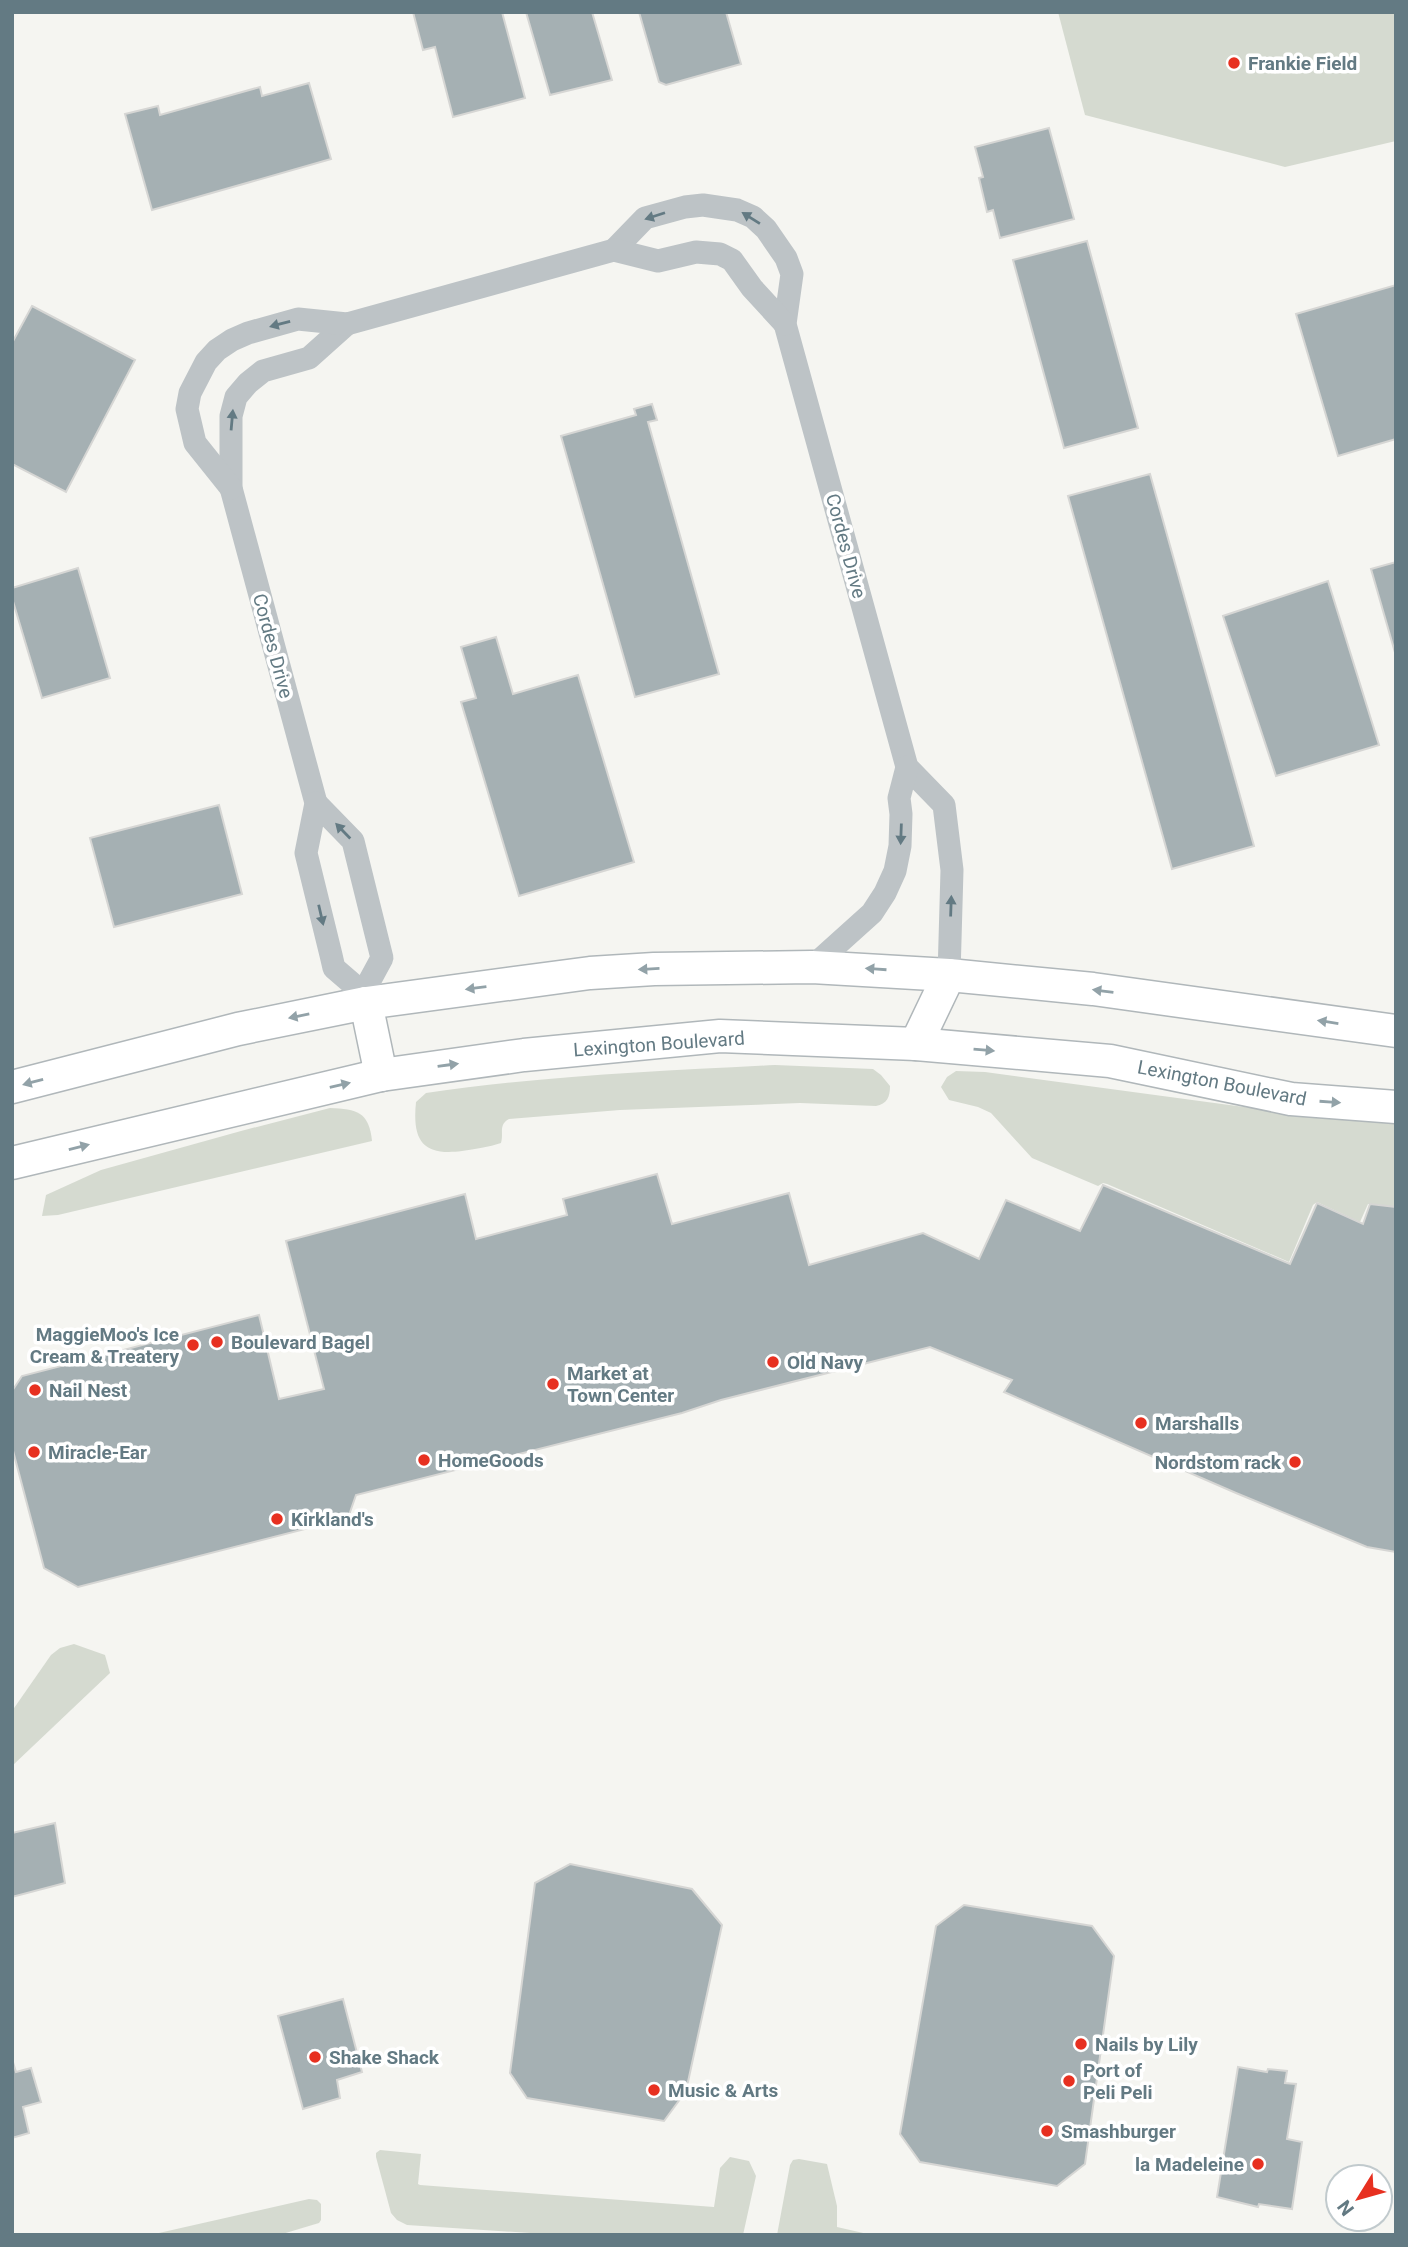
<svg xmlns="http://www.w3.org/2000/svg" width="1408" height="2247" font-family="Roboto,sans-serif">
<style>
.green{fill:#d5dad0}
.building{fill:#a5b0b3;stroke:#d6d6d4;stroke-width:2}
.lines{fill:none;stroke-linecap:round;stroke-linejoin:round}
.secondary-casing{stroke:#b0b7ba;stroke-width:35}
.minor{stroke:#bdc3c6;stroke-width:23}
.secondary{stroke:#fff;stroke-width:32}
.oneway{fill:#637a83}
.oneway2{fill:#92a2a8}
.poi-dot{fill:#e73020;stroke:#fff;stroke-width:2.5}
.labels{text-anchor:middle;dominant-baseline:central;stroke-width:7;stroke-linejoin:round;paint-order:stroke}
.poi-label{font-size:19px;font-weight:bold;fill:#637a83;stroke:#fff;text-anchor:start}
.street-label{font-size:19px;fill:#637a83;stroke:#fff}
</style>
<rect width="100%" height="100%" fill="#f5f5f1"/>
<!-- green -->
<g class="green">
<polygon points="1058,12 1396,12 1396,141 1285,167 1085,115"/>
<path d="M 775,1065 L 873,1069 L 881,1075 L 890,1086 C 890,1097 887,1104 876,1106 L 800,1103 L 620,1110 L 509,1119 C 498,1125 504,1133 501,1143 C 489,1147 475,1149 462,1151 C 423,1156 412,1141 416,1102 L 426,1093 C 542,1076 658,1071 775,1065 Z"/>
<polygon points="956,1071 985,1072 1318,1117 1396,1123 1396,1207 1368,1204 1360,1222 1317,1202 1313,1205 1289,1262 1107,1184 1103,1183 1098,1186 1032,1158 991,1113 978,1107 949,1100 941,1087 947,1077"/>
<path d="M 330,1108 C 357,1109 369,1112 372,1141 L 58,1215 L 42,1216 L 46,1195 L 101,1170 L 241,1131 Z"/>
<polygon points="74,1644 105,1655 110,1673 12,1766 12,1711 51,1655 60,1648"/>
<polygon points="380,2150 421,2154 418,2184 420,2185 714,2207 720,2168 730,2157 749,2161 756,2176 743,2235 561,2235 407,2225 397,2220 391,2213 376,2157 376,2153"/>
<polygon points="799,2159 827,2164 837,2206 837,2227 872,2235 777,2235 790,2165 793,2160"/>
<polygon points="309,2199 317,2200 321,2204 321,2220 319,2223 279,2235 150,2235"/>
</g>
<!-- building -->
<g class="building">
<polygon points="413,12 502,12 525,98 453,117 435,47 423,50"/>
<polygon points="526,12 592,12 612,80 550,95"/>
<polygon points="639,12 726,12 741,64 666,85 659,82"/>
<polygon points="309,83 331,159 152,210 125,114 158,106 160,115 260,87 262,96"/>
<polygon points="1049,128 1074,219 1000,238 993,210 987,212 979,178 983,177 975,147"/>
<polygon points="1087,241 1138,428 1064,448 1013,260"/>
<polygon points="1396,285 1396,439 1338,456 1296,314"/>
<polygon points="32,306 135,360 66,492 12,464 12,343"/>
<polygon points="652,404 657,420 648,422 719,674 635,697 561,436 636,415 634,409"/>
<polygon points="1150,474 1254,846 1172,869 1068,496"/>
<polygon points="1396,562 1396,656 1371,569"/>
<polygon points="78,568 110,678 42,698 12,598 12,588"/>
<polygon points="1328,581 1379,745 1276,776 1223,616"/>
<polygon points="496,637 513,694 578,675 634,862 519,896 461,702 476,698 461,647"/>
<polygon points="219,805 242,894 114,927 90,838"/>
<polygon points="657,1174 672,1224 789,1193 809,1265 923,1233 979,1259 1006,1200 1080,1231 1103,1185 1290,1264 1317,1203 1363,1224 1370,1204 1396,1207 1396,1552 1367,1547 1236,1493 1004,1392 1012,1380 930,1347 721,1400 682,1413 356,1495 348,1518 78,1587 44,1568 12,1447 12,1391 22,1376 259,1315 279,1399 324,1389 286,1241 465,1194 476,1239 567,1215 563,1199"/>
<polygon points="55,1823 65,1883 12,1897 12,1833"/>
<polygon points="570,1864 692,1889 722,1925 686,2091 664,2121 527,2098 510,2073 535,1883"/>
<polygon points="964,1905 1092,1926 1114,1956 1085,2164 1057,2186 920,2162 900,2134 936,1926"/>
<polygon points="343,1999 362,2072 337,2080 340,2098 303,2109 278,2016"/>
<polygon points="12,2059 16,2072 31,2068 41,2102 23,2107 29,2133 12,2138"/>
<polygon points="1238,2067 1267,2072 1268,2069 1287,2071 1285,2083 1296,2084 1287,2139 1302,2142 1292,2209 1259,2204 1258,2207 1217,2197"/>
</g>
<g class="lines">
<defs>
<g id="secondary">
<polyline points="366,1003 381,1075"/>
<polyline points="916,1044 949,975"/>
<polyline points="12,1087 238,1029 366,1003 590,973 654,969 812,967 949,975 1093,989 1396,1031"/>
<polyline points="12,1163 381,1075 524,1055 720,1036 916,1044 1110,1061 1291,1099 1396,1107"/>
</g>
</defs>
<!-- secondary casing -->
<use href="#secondary" class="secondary-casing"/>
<!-- minor -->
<g class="minor">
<polyline points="614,250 645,218 685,207 703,205 737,210 753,217 766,229 786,258 792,274 785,324 907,767 944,805 952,870 949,975"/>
<polyline points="347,324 309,358 263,371 248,383 236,397 231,416 231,488 316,803 306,853 331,955 334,968 363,993 366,1003"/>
<polyline points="231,488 195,443 187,409 190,393 206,362 217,350 232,340 248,333 298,319 347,324 614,250 658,261 696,252 720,254 732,260 752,288 785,324"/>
<polyline points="316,803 353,841 378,942 382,958 363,993"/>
<polyline points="812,967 872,913 885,893 895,871 900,846 901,814 899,798 907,767"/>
</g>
<!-- secondary -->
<use href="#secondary" class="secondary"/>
</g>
<!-- one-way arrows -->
<defs><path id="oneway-solid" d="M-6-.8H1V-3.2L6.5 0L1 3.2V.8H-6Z" transform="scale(1.75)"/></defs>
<g class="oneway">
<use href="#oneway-solid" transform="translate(655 216) rotate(162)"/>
<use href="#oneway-solid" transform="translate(751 218) rotate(-148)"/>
<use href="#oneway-solid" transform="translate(280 324) rotate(165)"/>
<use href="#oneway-solid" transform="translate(232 420) rotate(-85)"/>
<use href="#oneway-solid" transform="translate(343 831) rotate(-134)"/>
<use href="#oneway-solid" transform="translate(901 834) rotate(92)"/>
<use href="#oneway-solid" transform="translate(951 906) rotate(-88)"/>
<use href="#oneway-solid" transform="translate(321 915) rotate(77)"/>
</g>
<g class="oneway2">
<use href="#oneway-solid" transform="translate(649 969) rotate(177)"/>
<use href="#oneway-solid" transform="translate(876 969) rotate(-176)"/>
<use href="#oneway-solid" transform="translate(476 988) rotate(173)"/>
<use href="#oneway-solid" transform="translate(1103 991) rotate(-173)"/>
<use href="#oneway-solid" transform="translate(299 1016) rotate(169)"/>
<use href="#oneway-solid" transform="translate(1328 1022) rotate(-171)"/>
<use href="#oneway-solid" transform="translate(984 1050) rotate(5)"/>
<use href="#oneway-solid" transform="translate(448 1065) rotate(-8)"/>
<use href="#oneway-solid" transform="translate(33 1082) rotate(165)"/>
<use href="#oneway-solid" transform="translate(340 1085) rotate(-13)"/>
<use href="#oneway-solid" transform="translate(1330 1102) rotate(4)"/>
<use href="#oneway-solid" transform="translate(79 1147) rotate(-14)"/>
</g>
<!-- markers -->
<g class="poi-dot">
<circle cx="1234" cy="63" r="7"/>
<circle cx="217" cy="1342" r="7"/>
<circle cx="193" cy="1345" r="7"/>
<circle cx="773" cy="1362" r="7"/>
<circle cx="553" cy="1384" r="7"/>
<circle cx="35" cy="1390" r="7"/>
<circle cx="1141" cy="1423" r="7"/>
<circle cx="34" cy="1452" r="7"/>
<circle cx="424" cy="1460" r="7"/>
<circle cx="1295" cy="1462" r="7"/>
<circle cx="277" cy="1519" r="7"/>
<circle cx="1081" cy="2044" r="7"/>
<circle cx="315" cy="2057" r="7"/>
<circle cx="1069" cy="2081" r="7"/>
<circle cx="654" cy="2090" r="7"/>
<circle cx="1047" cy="2131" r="7"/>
<circle cx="1258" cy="2164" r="7"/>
</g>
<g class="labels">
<!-- poi labels -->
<g class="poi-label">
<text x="1248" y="63">Frankie Field</text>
<text x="179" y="1334" text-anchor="end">MaggieMoo's Ice<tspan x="179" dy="22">Cream &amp; Treatery</tspan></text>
<text x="231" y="1342">Boulevard Bagel</text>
<text x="787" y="1362">Old Navy</text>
<text x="567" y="1373">Market at<tspan x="567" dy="22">Town Center</tspan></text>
<text x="49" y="1390">Nail Nest</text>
<text x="1155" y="1423">Marshalls</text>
<text x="48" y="1452">Miracle-Ear</text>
<text x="438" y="1460">HomeGoods</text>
<text x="1281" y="1462" text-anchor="end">Nordstom rack</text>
<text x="291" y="1519">Kirkland's</text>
<text x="1095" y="2044">Nails by Lily</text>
<text x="329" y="2057">Shake Shack</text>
<text x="1083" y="2070">Port of<tspan x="1083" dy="22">Peli Peli</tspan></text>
<text x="668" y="2090">Music &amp; Arts</text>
<text x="1061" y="2131">Smashburger</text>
<text x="1244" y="2164" text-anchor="end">la Madeleine</text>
</g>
<!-- street labels -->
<g class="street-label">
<text transform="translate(846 546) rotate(75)">Cordes Drive</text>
<text transform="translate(273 646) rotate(75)">Cordes Drive</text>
<text transform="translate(659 1044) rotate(-4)">Lexington Boulevard</text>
<text transform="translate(1222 1083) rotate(11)">Lexington Boulevard</text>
</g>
</g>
<!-- border -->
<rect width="1408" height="2247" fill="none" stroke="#637a83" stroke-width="28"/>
<!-- north arrow -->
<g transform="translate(1359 2198) rotate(233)"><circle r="33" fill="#ffffff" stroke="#c1cacd" stroke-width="2"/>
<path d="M0-5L12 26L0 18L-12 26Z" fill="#e73020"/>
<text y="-10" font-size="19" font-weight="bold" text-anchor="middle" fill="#637a83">N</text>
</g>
</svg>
